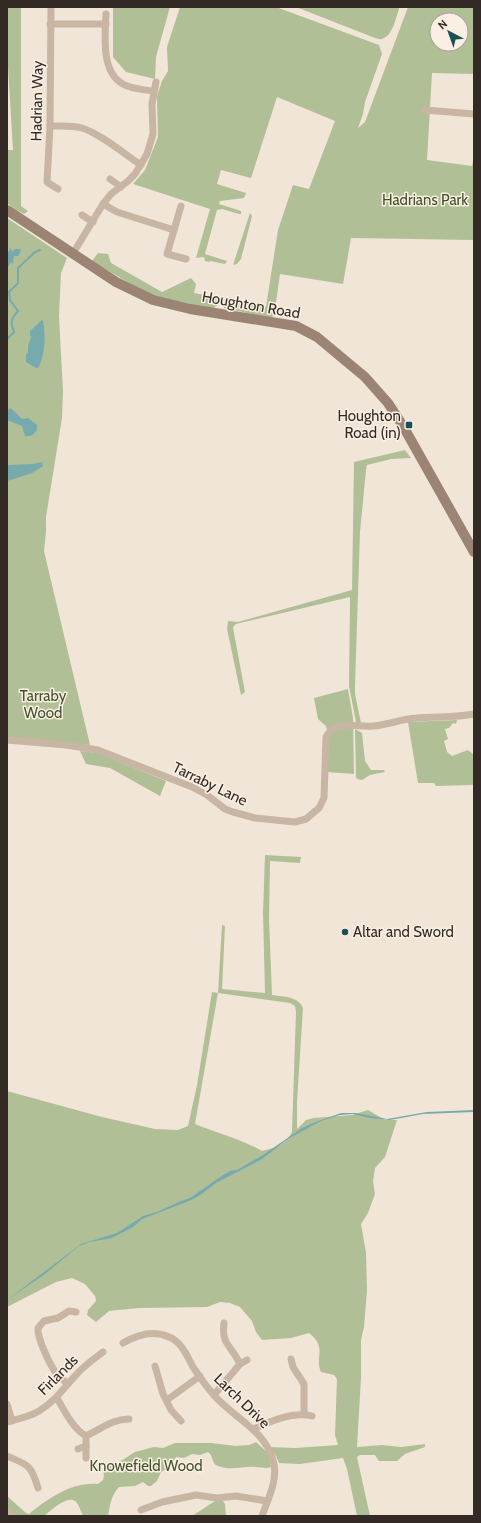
<svg xmlns="http://www.w3.org/2000/svg" width="481" height="1523" font-family="Cabin,sans-serif">
<style>
.green{fill:#b1bf97;fill-rule:evenodd}
.water{fill:#76aaad}
.lines{fill:none;stroke-linecap:round;stroke-linejoin:round}
.stream{stroke:#76aaad;stroke-width:2}
.street{stroke:#c8b5a3;stroke-width:7}
.secondary{stroke:#9c8475;stroke-width:10}
.poi-dot{fill:#1b4f54;stroke:#f9efe3;stroke-width:1.5}
.labels{text-anchor:middle;dominant-baseline:central;stroke-width:3;stroke-linejoin:round;paint-order:stroke}
.street-label{font-size:15px;fill:#332a25;stroke:#f9efe3}
.park-label{font-size:15px;fill:#425129;stroke:#f9efe3}
.poi-label{font-size:15px;fill:#332a25;stroke:#f9efe3;text-anchor:end}
</style>
<rect width="100%" height="100%" fill="#f1e5d7"/>
<!-- green -->
<g class="green">
<polygon points="7,7 21,7 21,206 28,211 24,214 16,210 7,203 7,150 13,150 7,51"/>
<polygon points="113,7 170,7 156,57 155,79 126,72 113,57"/>
<path d="M 180,7 L 276,7 L 379,45 L 382,54 L 365,102 L 363,114 L 358,128 L 365,122 L 408,7 L 474,7 L 474,74 L 432,73 L 427,160 L 472,166 L 474,156 L 474,240 L 351,238 L 343,284 L 280,274 L 274,316 L 269,318 L 224,308 L 224,299 L 266,307 L 278,230 L 293,185 L 309,189 L 335,121 L 277,97 L 251,178 L 221,170 L 217,184 L 246,193 L 244,198 L 220,201 L 219,204 L 241,211 L 241,214 L 239,214 L 222,209 L 217,210 L 205,254 L 227,261 L 225,264 L 210,261 L 209,262 L 205,261 L 204,257 L 196,258 L 210,209 L 133,184 L 145,170 L 158,137 L 157,96 L 162,81 L 168,71 L 167,47 ZM 437,20 L 461,20 L 461,44 L 437,44 Z"/>
<path d="M 296,7 L 398,7 L 399,9 C 396,17 393,34 384,38 C 381,40 378,39 375,38 Z"/>
<polygon points="250,213 252,216 241,259 237,264 233,265"/>
<polygon points="7,218 67,258 61,273 59,316 63,391 62,418 46,517 46,532 44,551 90,745 7,739"/>
<polygon points="98,253 108,254 111,263 162,292 191,278 196,284 194,293 219,298 218,305 212,309 198,307 149,295 92,261"/>
<polygon points="405,450 411,458 391,459 367,465 366,470 360,532 355,685 355,694 361,723 356,722 349,686 350,597 236,624 233,627 234,633 245,692 241,695 227,629 228,621 238,622 352,590 354,462"/>
<polygon points="348,689 353,718 354,774 327,772 328,735 326,726 318,719 314,698"/>
<polygon points="457,720 456,724 453,723 449,728 445,729 448,739 444,741 447,752 452,756 468,750 474,755 474,784 472,785 436,786 434,783 418,783 408,722"/>
<polygon points="355,729 362,733 365,761 371,770 384,770 385,772 370,775 362,780 357,779 356,777"/>
<polygon points="80,751 98,753 166,781 160,796 110,768 86,764"/>
<path d="M 265,855 L 301,857 L 300,863 L 270,861 L 269,919 L 272,995 C 284,997 298,996 303,1008 L 297,1102 L 297,1129 L 306,1120 L 314,1118 L 352,1115 L 368,1110 L 385,1120 L 397,1120 L 385,1157 L 375,1168 L 373,1181 L 375,1194 L 368,1213 L 361,1224 L 366,1253 L 367,1291 L 364,1327 L 361,1340 L 361,1378 L 357,1447 L 382,1445 L 401,1447 L 425,1444 L 425,1447 L 405,1454 L 397,1461 L 379,1461 L 375,1455 L 360,1455 L 357,1457 L 370,1516 L 357,1516 L 347,1469 L 343,1458 L 300,1464 L 279,1463 L 276,1456 L 270,1447 L 295,1448 L 338,1445 L 335,1435 L 337,1379 L 334,1375 L 321,1372 C 314,1357 328,1348 309,1333 L 291,1338 L 262,1340 L 256,1332 L 252,1321 L 240,1307 L 230,1303 L 220,1302 L 207,1307 L 139,1308 L 109,1311 L 96,1322 L 87,1315 L 88,1310 L 96,1301 L 95,1296 L 85,1284 L 72,1278 L 56,1282 L 7,1307 L 7,1091 L 102,1117 L 155,1129 L 178,1130 L 188,1126 L 197,1085 L 212,992 L 218,993 L 222,925 L 225,926 L 222,989 L 265,993 L 263,913 ZM 218,993 L 290,1003 L 295,1006 L 296,1012 L 292,1132 C 283,1147 277,1147 262,1151 C 241,1139 217,1133 195,1124 Z"/>
<path d="M 256,1442 L 268,1453 L 271,1467 C 265,1469 262,1467 256,1467 C 244,1466 230,1471 218,1466 C 211,1464 214,1456 208,1452 L 200,1455 L 192,1454 L 184,1458 L 176,1457 L 168,1468 L 161,1472 L 157,1481 L 151,1486 L 148,1486 L 143,1482 L 135,1486 L 119,1487 C 111,1496 110,1504 108,1516 L 83,1516 C 81,1512 79,1504 75,1501 C 67,1495 50,1511 44,1516 L 16,1516 L 7,1508 L 7,1496 L 26,1513 L 29,1514 C 49,1498 71,1482 98,1484 L 103,1480 L 104,1475 L 103,1471 L 108,1467 L 116,1464 L 135,1452 L 154,1447 L 163,1448 L 175,1443 L 211,1443 L 236,1446 L 249,1445 Z"/>
<polygon points="215,1501 223,1501 225,1504 226,1516 192,1516"/>
</g>
<!-- water -->
<g class="water">
<polygon points="11,248 12,252 15,249 20,249 21,251 18,256 14,256 13,264 11,262 8,267 8,273 7,275 7,254"/>
<path d="M 42,320 L 43,321 C 46,337 45,352 39,367 L 36,368 L 26,362 L 26,355 L 28,353 L 28,346 L 31,337 L 30,335 L 30,331 Z"/>
<path d="M 10,408 L 12,409 L 22,419 L 28,418 L 37,425 L 37,430 C 33,435 31,437 25,436 L 22,426 L 7,420 L 7,411 Z"/>
<polygon points="42,462 43,466 32,473 7,481 7,465 33,464"/>
<polygon points="474,1110 474,1112 423,1114 390,1120 370,1118 353,1114 340,1115 321,1121 288,1139 262,1159 216,1183 199,1196 189,1201 142,1219 133,1227 112,1238 90,1242 79,1246 45,1274 7,1300 81,1244 117,1233 143,1216 157,1212 181,1201 190,1198 220,1177 230,1171 237,1170 263,1155 302,1128 313,1123 341,1113 356,1113 387,1119 427,1112"/>
</g>
<g class="lines">
<!-- stream -->
<path class="stream" d="M 7,339 L 14,332 C 10,322 11,319 18,311 L 10,300 L 9,292 L 18,283 L 18,268 L 35,252 L 40,250"/>
<!-- street -->
<g class="street">
<polyline points="51,7 50,126 47,182 58,189"/>
<path d="M 106,14 C 105,36 100,76 127,86 C 135,89 145,90 154,91"/>
<polyline points="50,24 106,24"/>
<polyline points="425,110 474,114"/>
<path d="M 50,126 C 61,126 72,125 82,128 C 101,134 124,154 141,165"/>
<polyline points="110,179 121,187"/>
<polyline points="103,204 117,212 174,230"/>
<polyline points="181,206 167,254 186,259"/>
<polyline points="82,215 93,222"/>
<polyline points="72,255 103,204 111,194 128,181 135,174 147,154 153,134 152,104 156,82"/>
<path d="M 7,740 L 66,745 L 98,750 L 192,787 L 207,795 L 225,809 L 233,812 L 255,818 L 295,822 L 306,819 L 319,808 L 324,798 L 326,737 C 329,732 331,729 337,727 C 348,723 361,727 373,726 C 388,725 401,719 416,718 C 435,716 455,718 474,714"/>
<path d="M 224,1323 C 221,1345 232,1346 240,1364"/>
<path d="M 123,1343 C 137,1335 154,1330 169,1337 C 182,1342 187,1356 193,1367 C 199,1376 206,1386 213,1394 C 232,1417 264,1429 273,1460 C 279,1478 268,1499 262,1516"/>
<polyline points="291,1359 293,1367 304,1384 304,1414"/>
<polyline points="155,1366 163,1394 171,1410 181,1421"/>
<path d="M 68,1384 C 64,1380 59,1377 56,1373 C 50,1365 37,1338 38,1328 L 44,1321 L 58,1318 L 69,1311 L 76,1312"/>
<polyline points="214,1395 240,1364 247,1360"/>
<path d="M 57,1398 C 64,1410 73,1429 86,1436 C 101,1429 112,1419 129,1419"/>
<polyline points="167,1400 200,1376"/>
<polyline points="7,1404 12,1421"/>
<path d="M 7,1422 C 18,1419 29,1417 39,1411 C 57,1400 63,1388 77,1374 C 85,1365 94,1359 103,1352"/>
<path d="M 254,1429 C 270,1421 294,1411 312,1416"/>
<polyline points="78,1449 86,1446 86,1436"/>
<path d="M 7,1456 C 28,1465 31,1464 38,1488"/>
<polyline points="86,1458 86,1446"/>
<polyline points="141,1510 162,1502 196,1495 217,1498 236,1496 267,1501"/>
<polyline points="7,1511 12,1516"/>
</g>
<!-- secondary -->
<polyline class="secondary" points="7,210 116,282 153,300 190,309 296,326 317,337 365,377 388,403 403,426 474,552"/>
</g>
<!-- markers -->
<g class="poi-dot">
<rect x="405" y="421" width="8" height="8" rx="2"/>
<circle cx="345" cy="932" r="4"/>
</g>
<g class="labels">
<!-- street labels -->
<g class="street-label">
<text transform="translate(37 101) rotate(-89)">Hadrian Way</text>
<text transform="translate(251 305) rotate(10)">Houghton Road</text>
<text transform="translate(210 784) rotate(26)">Tarraby Lane</text>
<text transform="translate(58 1375) rotate(-45)">Firlands</text>
<text transform="translate(242 1401) rotate(44)">Larch Drive</text>
</g>
<!-- park labels -->
<g class="park-label">
<text x="425" y="200">Hadrians Park</text>
<text x="43" y="696">Tarraby<tspan x="43" dy="17">Wood</tspan></text>
<text x="146" y="1466">Knowefield Wood</text>
</g>
<!-- poi labels -->
<g class="poi-label">
<text x="401" y="416">Houghton<tspan x="401" dy="17">Road (in)</tspan></text>
<text x="353" y="932" text-anchor="start">Altar and Sword</text>
</g>
</g>
<!-- border -->
<rect width="481" height="1523" fill="none" stroke="#332a25" stroke-width="16"/>
<!-- north arrow -->
<g transform="translate(449 32) rotate(319)"><circle r="19" fill="#f9efe3" stroke="#aaa097"/>
<path d="M0-3L7 15L0 10L-7 15Z" fill="#1b4f54"/>
<text y="-6" font-size="11" font-weight="bold" text-anchor="middle" fill="#332a25">N</text>
</g>
</svg>
